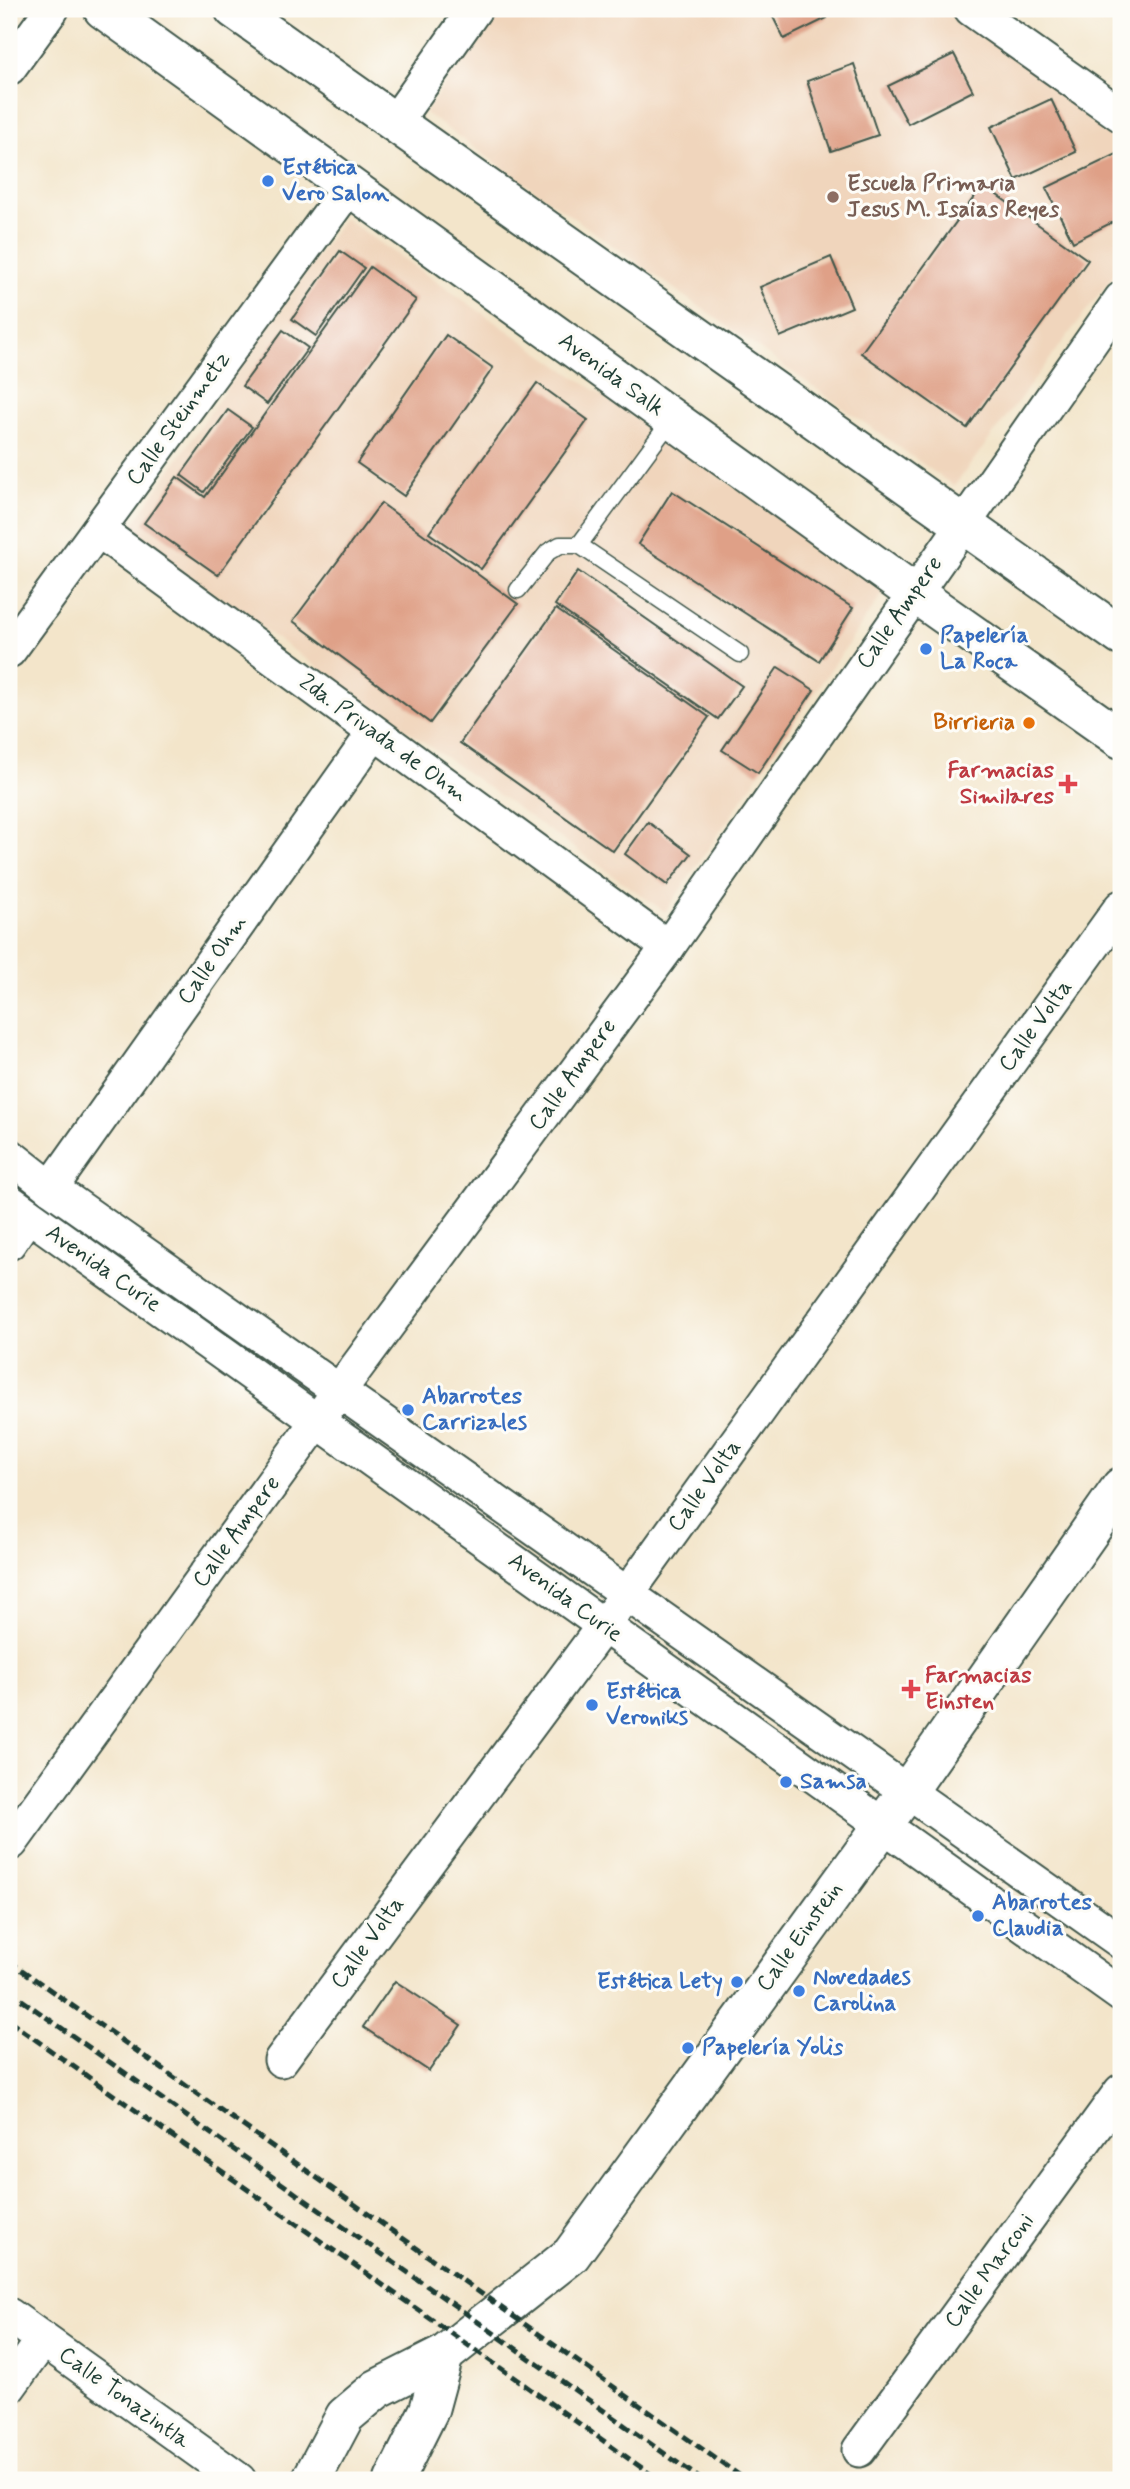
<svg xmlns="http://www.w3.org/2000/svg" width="1130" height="2489" font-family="Mynerve,sans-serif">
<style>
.built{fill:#f0d5bc}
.building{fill:#dfa087}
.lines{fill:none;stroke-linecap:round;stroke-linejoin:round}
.lane-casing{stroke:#3f564a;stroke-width:19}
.street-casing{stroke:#3f564a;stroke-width:37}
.secondary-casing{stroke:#3f564a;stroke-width:42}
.lane{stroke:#fff;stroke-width:16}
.street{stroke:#fff;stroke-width:33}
.secondary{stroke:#fff;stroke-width:38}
.rail{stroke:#1f3d34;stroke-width:5;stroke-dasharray:10 5;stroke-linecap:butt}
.shop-dot{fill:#3f7fe0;stroke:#fdfcf7;stroke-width:2.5}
.education-dot{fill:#8d6e63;stroke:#fdfcf7;stroke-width:2.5}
.food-dot{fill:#e8710a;stroke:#fdfcf7;stroke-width:2.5}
.health-dot{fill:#e0444e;stroke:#fdfcf7;stroke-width:2.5}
.labels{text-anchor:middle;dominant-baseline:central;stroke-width:6;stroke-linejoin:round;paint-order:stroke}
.shop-label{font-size:23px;font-weight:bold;fill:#366cbe;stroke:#fdfcf7;text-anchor:start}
.education-label{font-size:23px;font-weight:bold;fill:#785e54;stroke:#fdfcf7;text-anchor:start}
.street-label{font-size:23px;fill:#1f3d34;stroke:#fdfcf7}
.food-label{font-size:23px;font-weight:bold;fill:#c56008;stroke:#fdfcf7;text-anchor:end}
.health-label{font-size:23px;font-weight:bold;fill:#be3a42;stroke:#fdfcf7;text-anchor:end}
</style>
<rect width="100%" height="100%" fill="#fdfcf7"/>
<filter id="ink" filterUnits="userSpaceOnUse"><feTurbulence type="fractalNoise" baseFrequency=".0143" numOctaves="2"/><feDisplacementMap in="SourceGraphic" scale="14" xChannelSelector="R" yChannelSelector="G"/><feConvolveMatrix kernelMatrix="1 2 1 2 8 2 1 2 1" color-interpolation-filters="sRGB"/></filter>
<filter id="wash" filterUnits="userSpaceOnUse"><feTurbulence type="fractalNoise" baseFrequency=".00686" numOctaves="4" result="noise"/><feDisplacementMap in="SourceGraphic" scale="28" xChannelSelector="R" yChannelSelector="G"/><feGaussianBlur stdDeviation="1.57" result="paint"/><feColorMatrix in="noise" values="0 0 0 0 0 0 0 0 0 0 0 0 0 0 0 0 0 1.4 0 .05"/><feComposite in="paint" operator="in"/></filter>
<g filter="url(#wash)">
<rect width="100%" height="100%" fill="#f3e5ca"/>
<!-- built -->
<g class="built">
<polygon points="498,9 953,9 1121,128 1121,265 954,486 425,113"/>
<polygon points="344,218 885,590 665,912 127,533"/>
</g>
<g id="blocks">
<!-- building -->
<g class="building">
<polygon points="769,9 823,9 827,18 784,39"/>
<polygon points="954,54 973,91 908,124 888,86"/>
<polygon points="854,64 878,135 831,151 807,81"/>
<polygon points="1051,99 1076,152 1016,180 991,127"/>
<polygon points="1121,152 1121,218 1073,242 1046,188"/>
<polygon points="983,185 1088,260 967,428 861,353"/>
<polygon points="340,251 364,268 316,336 292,319"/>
<polygon points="831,257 852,307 780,337 760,287"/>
<polygon points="370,267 416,300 218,575 144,523 177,477 205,497"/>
<polygon points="283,330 308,348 267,404 242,386"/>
<polygon points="446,335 493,368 404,496 357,463"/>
<polygon points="537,383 588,420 481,569 429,533"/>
<polygon points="228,410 252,427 204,492 181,475"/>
<polygon points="672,491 853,608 819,661 638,544"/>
<polygon points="381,503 518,604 430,723 293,621"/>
<polygon points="578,571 742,686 718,719 555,605"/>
<polygon points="556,609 709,717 613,851 460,743"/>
<polygon points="778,667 814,690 758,773 722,750"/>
<polygon points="648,822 691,854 667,885 625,854"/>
<polygon points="395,1981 461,2025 429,2071 363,2027"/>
</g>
</g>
</g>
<g filter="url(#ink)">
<use href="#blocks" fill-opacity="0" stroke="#3f564a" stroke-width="2"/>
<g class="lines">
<defs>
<g id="lane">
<polyline points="579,545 672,419"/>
<polyline points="518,590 548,552 560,545 579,545 740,654"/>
</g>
<g id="street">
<polyline points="971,9 1121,115"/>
<polyline points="9,68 52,9"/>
<polyline points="395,122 475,9"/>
<polyline points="98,530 668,947"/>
<polyline points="9,651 349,187"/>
<polyline points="9,1155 51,1188 1121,1942"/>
<polyline points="51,1188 374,733"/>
<polyline points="9,1201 1121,1995"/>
<polyline points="9,1243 28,1215"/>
<polyline points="11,1843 339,1391 668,947 1121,299"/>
<polyline points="281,2060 627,1594 1121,907"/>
<polyline points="9,2315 239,2480"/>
<polyline points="9,2387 43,2340"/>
<polyline points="859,2450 1121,2091"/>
</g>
<g id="secondary">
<polyline points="103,9 914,593 1121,739"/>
<polyline points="234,9 1121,636"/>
<polyline points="311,2480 345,2416 377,2389 444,2355 571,2255 907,1792 1121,1487"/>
<polyline points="394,2480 429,2410 444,2355"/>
</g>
</defs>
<!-- lane casing -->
<use href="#lane" class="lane-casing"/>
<!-- street casing -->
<use href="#street" class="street-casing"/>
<!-- secondary casing -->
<use href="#secondary" class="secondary-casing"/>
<!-- lane -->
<use href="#lane" class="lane"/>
<!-- street -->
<use href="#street" class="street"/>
<!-- secondary -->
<use href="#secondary" class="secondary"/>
<!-- rail -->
<g class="rail">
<polyline points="9,1961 746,2480"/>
<polyline points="9,1991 702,2480"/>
<polyline points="9,2021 659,2480"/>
</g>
</g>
</g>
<!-- markers -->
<g class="shop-dot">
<circle cx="268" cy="181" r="7"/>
<circle cx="926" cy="649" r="7"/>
<circle cx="408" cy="1410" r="7"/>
<circle cx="592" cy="1705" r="7"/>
<circle cx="786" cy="1782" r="7"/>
<circle cx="978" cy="1916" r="7"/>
<circle cx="737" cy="1982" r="7"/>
<circle cx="799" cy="1991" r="7"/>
<circle cx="688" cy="2048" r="7"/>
</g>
<circle class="education-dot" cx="833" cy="197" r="7"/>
<circle class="food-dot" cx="1029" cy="723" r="7"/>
<g class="health-dot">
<path d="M1064.5 773.5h7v7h7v7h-7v7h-7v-7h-7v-7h7z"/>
<path d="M907.5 1678.5h7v7h7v7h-7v7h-7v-7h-7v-7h7z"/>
</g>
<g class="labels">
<!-- shop labels -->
<g class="shop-label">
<text x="282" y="168">Estética<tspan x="282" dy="26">Vero Salon</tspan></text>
<text x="940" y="636">Papelería<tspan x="940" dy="26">La Roca</tspan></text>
<text x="422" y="1397">Abarrotes<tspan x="422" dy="26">Carrizales</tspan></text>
<text x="606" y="1692">Estética<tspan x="606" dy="26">Veroniks</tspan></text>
<text x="800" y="1782">Samsa</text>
<text x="992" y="1903">Abarrotes<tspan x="992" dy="26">Claudia</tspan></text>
<text x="813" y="1978">Novedades<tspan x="813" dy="26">Carolina</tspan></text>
<text x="723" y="1982" text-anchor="end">Estética Lety</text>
<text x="702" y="2048">Papelería Yolis</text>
</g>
<!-- education labels -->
<g class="education-label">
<text x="847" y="184">Escuela Primaria<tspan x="847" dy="26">Jesus M. Isaias Reyes</tspan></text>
</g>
<!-- street labels -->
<g class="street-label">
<text transform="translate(611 375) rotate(36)">Avenida Salk</text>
<text transform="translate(179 419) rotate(-54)">Calle Steinmetz</text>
<text transform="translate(900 613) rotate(-55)">Calle Ampere</text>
<text transform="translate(383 739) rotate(36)">2da. Privada de Ohm</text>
<text transform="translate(213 960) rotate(-55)">Calle Ohm</text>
<text transform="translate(1036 1026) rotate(-54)">Calle Volta</text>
<text transform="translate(573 1075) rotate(-54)">Calle Ampere</text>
<text transform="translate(103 1269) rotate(35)">Avenida Curie</text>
<text transform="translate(705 1486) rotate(-54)">Calle Volta</text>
<text transform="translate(237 1532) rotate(-54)">Calle Ampere</text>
<text transform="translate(565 1598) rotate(36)">Avenida Curie</text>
<text transform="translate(800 1937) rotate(-54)">Calle Einstein</text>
<text transform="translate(368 1943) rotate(-54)">Calle Volta</text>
<text transform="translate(990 2271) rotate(-54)">Calle Marconi</text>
<text transform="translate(124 2398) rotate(36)">Calle Tonazintla</text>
</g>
<!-- food labels -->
<g class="food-label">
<text x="1015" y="723">Birrieria</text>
</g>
<!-- health labels -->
<g class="health-label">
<text x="1054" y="771">Farmacias<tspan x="1054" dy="26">Similares</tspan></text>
<text x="925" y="1676" text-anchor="start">Farmacias<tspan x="925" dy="26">Einsten</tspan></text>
</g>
</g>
<!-- margin -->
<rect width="1130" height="2489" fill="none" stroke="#fdfcf7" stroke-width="35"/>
</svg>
